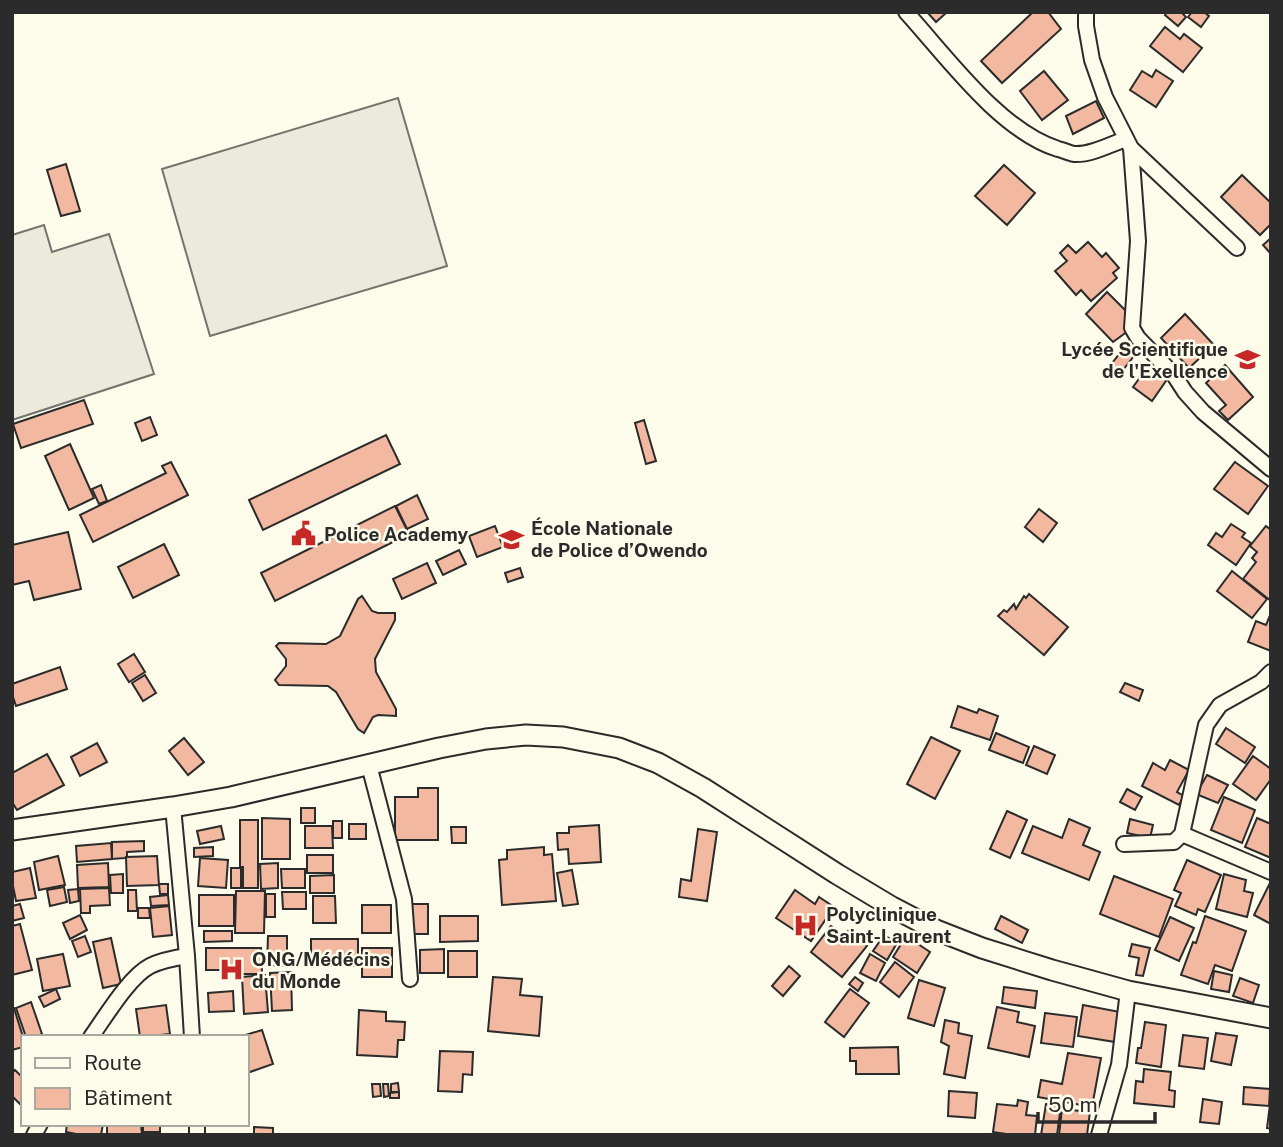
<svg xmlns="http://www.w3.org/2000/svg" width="1283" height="1147" font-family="'Public Sans',sans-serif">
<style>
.pitch{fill:#ecebdb;stroke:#74746e;stroke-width:2}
.parking{fill:#eceadb;stroke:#74746e;stroke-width:2}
.building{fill:#f2b8a0;stroke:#2b2b2b;stroke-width:2}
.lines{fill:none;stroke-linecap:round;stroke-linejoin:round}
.street-casing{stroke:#2b2b2b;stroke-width:18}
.secondary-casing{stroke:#2b2b2b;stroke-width:23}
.street{stroke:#fdfbea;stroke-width:14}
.secondary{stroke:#fdfbea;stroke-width:19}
.labels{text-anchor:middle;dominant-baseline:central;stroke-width:5;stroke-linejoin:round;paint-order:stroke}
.poi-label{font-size:19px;font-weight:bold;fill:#2b2b2b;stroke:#fdfbea;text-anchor:start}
</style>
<rect width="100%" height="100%" fill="#fdfbea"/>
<!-- pitch -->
<polygon class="pitch" points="398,98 447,266 210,336 162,169"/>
<!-- parking -->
<polygon class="parking" points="44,225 52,252 109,234 154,374 12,420 12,235"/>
<!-- building -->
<g class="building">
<polygon points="927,12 945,12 946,13 936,22"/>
<polygon points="1033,12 1048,12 1061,29 1002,83 981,61"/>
<polygon points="1167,12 1181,12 1186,17 1178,26 1165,15"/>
<polygon points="1192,12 1204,12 1209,16 1201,27 1188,17"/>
<polygon points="1165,27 1180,39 1184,34 1202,48 1183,72 1150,46"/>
<polygon points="1156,70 1173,81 1156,107 1130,90 1142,71 1152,77"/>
<polygon points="1044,71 1068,100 1042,120 1020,91"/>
<polygon points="1096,101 1104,118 1073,134 1066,116"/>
<polygon points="66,164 80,211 61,216 47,170"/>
<polygon points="1004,165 1035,193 1007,225 975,196"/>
<polygon points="1242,175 1271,203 1271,224 1260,235 1221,197"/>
<polygon points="1271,238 1271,254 1263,245"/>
<polygon points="1088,242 1102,257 1106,253 1119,268 1113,273 1117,278 1091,301 1081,290 1076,295 1055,271 1067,261 1060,253 1068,245 1076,253"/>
<polygon points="1107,292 1127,312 1128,331 1113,342 1086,314"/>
<polygon points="1185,314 1214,345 1189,368 1161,338"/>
<polygon points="1124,348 1134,356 1119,375 1109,367"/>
<polygon points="1149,365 1168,378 1152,401 1133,387"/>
<polygon points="1225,365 1253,397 1228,420 1219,411 1226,405 1206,383"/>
<polygon points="84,400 93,424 21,448 13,424"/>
<polygon points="150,417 157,435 142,441 135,423"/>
<polygon points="644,420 656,461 646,464 635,423"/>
<polygon points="386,435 400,464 263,530 249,500"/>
<polygon points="70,444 94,498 69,510 45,456"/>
<polygon points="171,462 188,495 93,542 80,515 166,473 162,466"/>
<polygon points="1235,462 1268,486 1248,514 1214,489"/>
<polygon points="101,485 107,501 99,504 92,489"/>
<polygon points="417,495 428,519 407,529 396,506"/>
<polygon points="395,506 409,534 275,601 261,573"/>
<polygon points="1039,509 1057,523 1043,542 1025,527"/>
<polygon points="1231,524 1245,533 1242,537 1251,543 1236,565 1208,545 1216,533 1222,537"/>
<polygon points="495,526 503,547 477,557 469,536"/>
<polygon points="1266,526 1271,530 1271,601 1243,579 1256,562 1252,558 1257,552 1250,546"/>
<polygon points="68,532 81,589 34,600 29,581 12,585 12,545"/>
<polygon points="164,544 179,575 133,598 118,567"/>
<polygon points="459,550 466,564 443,575 436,561"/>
<polygon points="427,563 436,583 402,599 393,579"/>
<polygon points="520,568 523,577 508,582 505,573"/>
<polygon points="1232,571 1267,599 1252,618 1217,591"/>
<polygon points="1029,594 1068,627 1044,655 998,616 1004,610 1007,612 1014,604 1016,609 1024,596 1026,598"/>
<polygon points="362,596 372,611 378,613 395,613 395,620 375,659 376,672 396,709 396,716 378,715 373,717 364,733 358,729 336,692 328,686 279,685 275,680 286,666 286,659 276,646 279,643 326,644 340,636 358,599"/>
<polygon points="1271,613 1271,651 1248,642 1256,621 1266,625"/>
<polygon points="134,654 145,672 129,682 118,664"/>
<polygon points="60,667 67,689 16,706 12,694 12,684"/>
<polygon points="145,675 156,693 143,701 132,683"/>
<polygon points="1125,683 1143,690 1139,701 1120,692"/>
<polygon points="958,706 977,713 979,709 998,716 990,740 951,727"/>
<polygon points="1226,728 1255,747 1245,763 1216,744"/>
<polygon points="996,733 1029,747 1023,763 989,750"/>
<polygon points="931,737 960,751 935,799 907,784"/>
<polygon points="184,738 204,762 188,775 169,751"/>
<polygon points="97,743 107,762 80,776 71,757"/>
<polygon points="1034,746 1055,755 1047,774 1026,765"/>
<polygon points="47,754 64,785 17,810 12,802 12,773"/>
<polygon points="1253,756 1271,769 1271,779 1256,800 1233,784"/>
<polygon points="1170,760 1189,770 1177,792 1184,796 1179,805 1142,786 1153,763 1165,770"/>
<polygon points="1207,775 1228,785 1218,803 1196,794"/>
<polygon points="418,788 438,788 438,840 395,840 395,797 418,797"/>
<polygon points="1127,789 1142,797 1135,810 1120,802"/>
<polygon points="1224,797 1255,810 1242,843 1211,830"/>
<rect x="301" y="808" width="14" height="15"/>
<polygon points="1007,811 1027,820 1010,858 990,849"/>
<polygon points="262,818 290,819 290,859 262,859"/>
<polygon points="1257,818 1271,824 1271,858 1245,847"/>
<polygon points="1069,819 1090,828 1083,845 1100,852 1089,880 1022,853 1033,826 1062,838"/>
<polygon points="1130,819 1153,825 1150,838 1127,833"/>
<polygon points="240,820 258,820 258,888 243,888 243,867 240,867"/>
<rect x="333" y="821" width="9" height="17"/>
<rect x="349" y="824" width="17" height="15"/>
<polygon points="599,825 601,862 569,864 568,849 558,850 557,833 569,833 569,827"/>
<polygon points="221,826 224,839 200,844 197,831"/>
<polygon points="305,826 332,826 333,848 305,848"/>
<polygon points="451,827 466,827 466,843 452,843"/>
<polygon points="698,829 717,832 707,901 679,897 681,879 691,881"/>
<polygon points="144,841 144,851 127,852 127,857 125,858 112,859 112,842"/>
<polygon points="111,843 112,859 77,862 76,846"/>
<polygon points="213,847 213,856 194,857 194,848"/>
<polygon points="544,847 544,855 552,854 556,901 502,905 499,860 507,859 507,850"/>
<rect x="307" y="855" width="26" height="18"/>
<polygon points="58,856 65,885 39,890 34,862"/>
<polygon points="157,856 159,885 127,886 126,857"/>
<polygon points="200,858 228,860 226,888 198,886"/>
<polygon points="1187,860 1221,875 1205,912 1198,909 1196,915 1175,906 1181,893 1174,890"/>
<polygon points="108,863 109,887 78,888 77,865"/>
<polygon points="278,863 278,888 261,889 260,864"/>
<polygon points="30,868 36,898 16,901 12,881 12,872"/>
<rect x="231" y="868" width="10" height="20"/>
<polygon points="281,869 305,869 305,888 282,888"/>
<polygon points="572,870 578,904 563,906 557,873"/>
<polygon points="123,874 123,893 111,893 110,875"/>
<polygon points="1224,874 1246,880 1244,891 1253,893 1247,917 1216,909"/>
<polygon points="334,875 334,893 310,893 310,876"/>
<polygon points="1114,876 1173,899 1159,937 1100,914"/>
<polygon points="1270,883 1271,883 1271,924 1254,915"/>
<polygon points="159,884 168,884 168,894 160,894"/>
<polygon points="64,887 67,902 50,906 47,890"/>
<polygon points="109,888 110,905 90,906 90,913 81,913 80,889"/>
<polygon points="78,889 79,901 70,903 68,890"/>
<polygon points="128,890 136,890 137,911 128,911"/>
<polygon points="795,890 815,904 819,897 834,907 811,941 776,918"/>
<polygon points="236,891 265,891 264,933 235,933"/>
<polygon points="282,892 306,892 306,909 283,909"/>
<rect x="266" y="894" width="9" height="23"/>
<polygon points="168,895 169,905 151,906 150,897"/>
<rect x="199" y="895" width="35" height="31"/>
<polygon points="313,896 335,896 336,923 313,923"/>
<polygon points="20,904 24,918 12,921 12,906"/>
<rect x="411" y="904" width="17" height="30"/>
<rect x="362" y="905" width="29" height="28"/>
<polygon points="169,906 172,935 153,937 150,908"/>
<polygon points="138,908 149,908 150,918 138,918"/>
<polygon points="80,915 87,930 70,939 63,923"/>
<polygon points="440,916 478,916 478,941 440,942"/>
<polygon points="1001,916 1028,930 1022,943 995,929"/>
<polygon points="1205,916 1246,931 1232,971 1215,965 1208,984 1181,975 1193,942 1196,943"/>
<polygon points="1170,917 1194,928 1179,961 1155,950"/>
<polygon points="20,924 32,970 12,975 12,926"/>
<polygon points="831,926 844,936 848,931 867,946 842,977 811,952"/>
<polygon points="204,931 232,931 232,941 204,942"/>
<polygon points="900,932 930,952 917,973 893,957 903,941 897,937"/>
<polygon points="884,935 897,943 887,960 873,951"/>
<polygon points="85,936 91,952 78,957 72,941"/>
<polygon points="268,936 287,936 287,966 267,965"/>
<polygon points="111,938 121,984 103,988 93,942"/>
<rect x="311" y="939" width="47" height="27"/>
<polygon points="1132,944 1150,948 1143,976 1136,975 1139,958 1129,956"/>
<polygon points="206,948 261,948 262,974 241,974 241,970 206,970"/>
<rect x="362" y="948" width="30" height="29"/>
<polygon points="444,949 444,973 420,973 420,950"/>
<rect x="448" y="951" width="29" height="26"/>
<polygon points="63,954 70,986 43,991 37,959"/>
<polygon points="870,954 885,963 876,981 860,973"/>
<polygon points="895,962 914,977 899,997 880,982"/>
<polygon points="789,966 800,976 783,996 772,986"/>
<polygon points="1214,971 1232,975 1229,992 1211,989"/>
<polygon points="291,972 292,1010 272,1011 270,973"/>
<polygon points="265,975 268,1012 244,1014 242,977"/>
<polygon points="493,977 522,979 520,995 542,997 539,1036 488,1031"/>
<polygon points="855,977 863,983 858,991 849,984"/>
<polygon points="1240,978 1259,985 1253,1003 1233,996"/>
<polygon points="919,980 945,988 934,1026 908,1018"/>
<polygon points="1004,987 1037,991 1035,1008 1002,1003"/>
<polygon points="56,989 60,999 44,1007 39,997"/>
<polygon points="850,989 869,1003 844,1037 825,1022"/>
<polygon points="233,991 234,1011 209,1012 208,993"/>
<polygon points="31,1002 42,1034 36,1037 26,1037 16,1008"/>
<polygon points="166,1005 170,1034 140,1037 136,1009"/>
<polygon points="1083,1005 1120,1012 1115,1042 1078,1036"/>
<polygon points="997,1007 1019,1012 1017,1022 1035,1026 1029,1057 988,1048"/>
<polygon points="12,1008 14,1008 23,1037 23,1047 12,1050"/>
<polygon points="359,1010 386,1012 386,1021 405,1022 404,1040 398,1040 397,1057 357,1055"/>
<polygon points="1045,1013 1077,1017 1073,1047 1041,1043"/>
<polygon points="945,1020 959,1023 958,1033 972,1036 965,1078 944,1074 949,1046 941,1042"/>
<polygon points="1145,1022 1166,1025 1161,1067 1136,1063 1138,1048 1141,1048"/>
<polygon points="262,1030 273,1064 247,1073 247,1037 239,1037"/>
<polygon points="1216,1033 1237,1036 1231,1065 1211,1061"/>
<polygon points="1183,1035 1208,1038 1204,1069 1179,1066"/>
<polygon points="898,1047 899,1074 856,1074 856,1061 850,1061 850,1048"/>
<polygon points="440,1051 473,1052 472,1075 463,1074 462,1092 438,1091"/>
<polygon points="1068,1053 1101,1058 1092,1107 1038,1097 1041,1080 1062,1084"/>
<polygon points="1144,1069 1171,1072 1169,1090 1175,1091 1174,1107 1134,1103 1136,1081 1143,1082"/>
<polygon points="15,1070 23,1078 23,1107 12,1096 12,1073"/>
<polygon points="398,1083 399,1092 391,1092 391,1084"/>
<polygon points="372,1084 380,1084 381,1096 373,1097"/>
<polygon points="383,1084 388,1084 389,1096 384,1097"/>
<polygon points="1244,1087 1270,1089 1269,1106 1243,1104"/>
<polygon points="949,1091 977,1093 975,1118 948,1116"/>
<polygon points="399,1092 399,1098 390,1098 390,1093"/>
<polygon points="1271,1096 1271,1129 1267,1128"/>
<polygon points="1203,1099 1222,1102 1219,1124 1200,1122"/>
<polygon points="1018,1100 1028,1102 1026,1115 1037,1116 1035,1135 1013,1135 993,1132 997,1104 1017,1106"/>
<polygon points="1046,1104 1061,1106 1057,1135 1041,1135"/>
<polygon points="1062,1109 1090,1112 1087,1135 1059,1135"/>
<polygon points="67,1124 103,1124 101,1135 81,1135 66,1132"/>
<polygon points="107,1124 141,1124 142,1135 107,1135"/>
<rect x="143" y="1124" width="17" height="8"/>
<polygon points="254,1127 273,1128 273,1135 254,1135"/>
</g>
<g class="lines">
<defs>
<g id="street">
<path d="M 906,12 C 947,57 1000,131 1058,149 C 1063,150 1069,153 1074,154 C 1091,155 1111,144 1126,139"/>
<polyline points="1086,12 1086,26 1092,60 1105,97 1131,148 1237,248"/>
<polyline points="1131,148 1138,241 1132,328 1138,338 1174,375 1185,392 1203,412 1271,469"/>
<polyline points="369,765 404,899 410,979"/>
<polyline points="173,807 187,956 192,1037"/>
<polyline points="1182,834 1271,872"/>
<polyline points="1124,844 1174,842 1182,834 1206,725 1220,705 1261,682 1271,672"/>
<path d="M 91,1037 C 106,1016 129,977 150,966 C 162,960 174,958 187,956"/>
<polyline points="197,1124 197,1135"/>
<polyline points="34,1135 40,1124"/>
<polyline points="1099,1135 1119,1065 1128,991"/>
</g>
<polyline id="secondary" points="12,830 173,807 231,797 439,748 486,739 526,735 563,737 619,748 658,763 703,788 837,874 892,907 936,930 982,948 1052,970 1128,991 1271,1018"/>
</defs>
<!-- street casing -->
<use href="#street" class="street-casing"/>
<!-- secondary casing -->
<use href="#secondary" class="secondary-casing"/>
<!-- street -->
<use href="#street" class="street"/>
<!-- secondary -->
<use href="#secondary" class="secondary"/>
</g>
<!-- icons -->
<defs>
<symbol id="school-bare" viewBox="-9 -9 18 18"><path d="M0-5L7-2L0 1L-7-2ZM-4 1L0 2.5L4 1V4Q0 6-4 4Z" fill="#c62828" stroke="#fdfbea" stroke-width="2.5" paint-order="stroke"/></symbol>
<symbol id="civic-bare" viewBox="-9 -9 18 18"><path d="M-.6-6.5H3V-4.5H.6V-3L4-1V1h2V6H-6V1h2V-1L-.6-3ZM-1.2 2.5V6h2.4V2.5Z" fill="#c62828" stroke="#fdfbea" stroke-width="2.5" paint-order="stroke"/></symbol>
<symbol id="hospital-bare" viewBox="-9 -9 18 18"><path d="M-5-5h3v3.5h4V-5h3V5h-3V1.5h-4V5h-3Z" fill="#c62828" stroke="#fdfbea" stroke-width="2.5" paint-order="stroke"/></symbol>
</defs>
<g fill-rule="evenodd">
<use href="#school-bare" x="1230" y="342" width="35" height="35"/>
<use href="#civic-bare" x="286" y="516" width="35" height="35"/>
<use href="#school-bare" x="494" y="522" width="35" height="35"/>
<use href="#hospital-bare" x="788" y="908" width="35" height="35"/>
<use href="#hospital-bare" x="214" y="952" width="35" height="35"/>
</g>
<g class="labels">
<!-- poi labels -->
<g class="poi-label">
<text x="1228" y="349" text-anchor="end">Lycée Scientifique<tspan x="1228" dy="22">de l'Exellence</tspan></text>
<text x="531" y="528">École Nationale<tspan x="531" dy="22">de Police d’Owendo</tspan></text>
<text x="324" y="534">Police Academy</text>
<text x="826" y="914">Polyclinique<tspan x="826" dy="22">Saint-Laurent</tspan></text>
<text x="252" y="959">ONG/Médécins<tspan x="252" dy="22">du Monde</tspan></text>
</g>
</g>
<!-- border -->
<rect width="1283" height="1147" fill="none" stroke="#2b2b2b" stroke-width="28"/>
<!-- legend -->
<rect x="21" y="1035" width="228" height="91" fill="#fdfbea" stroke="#a9a89e" stroke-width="2"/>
<rect x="35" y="1058" width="35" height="10" fill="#fdfbea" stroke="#a9a89e" stroke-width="2"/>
<text x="84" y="1070" font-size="21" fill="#2b2b2b">Route</text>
<rect x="35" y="1088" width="35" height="21" fill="#f2b8a0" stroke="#a9a89e" stroke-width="2"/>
<text x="84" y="1105" font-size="21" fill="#2b2b2b">Bâtiment</text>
<!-- scale -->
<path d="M1038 1112v10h117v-10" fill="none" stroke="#2b2b2b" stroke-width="3.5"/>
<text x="1048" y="1112" font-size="21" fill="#2b2b2b" stroke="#fdfbea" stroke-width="5" paint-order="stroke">50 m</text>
</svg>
